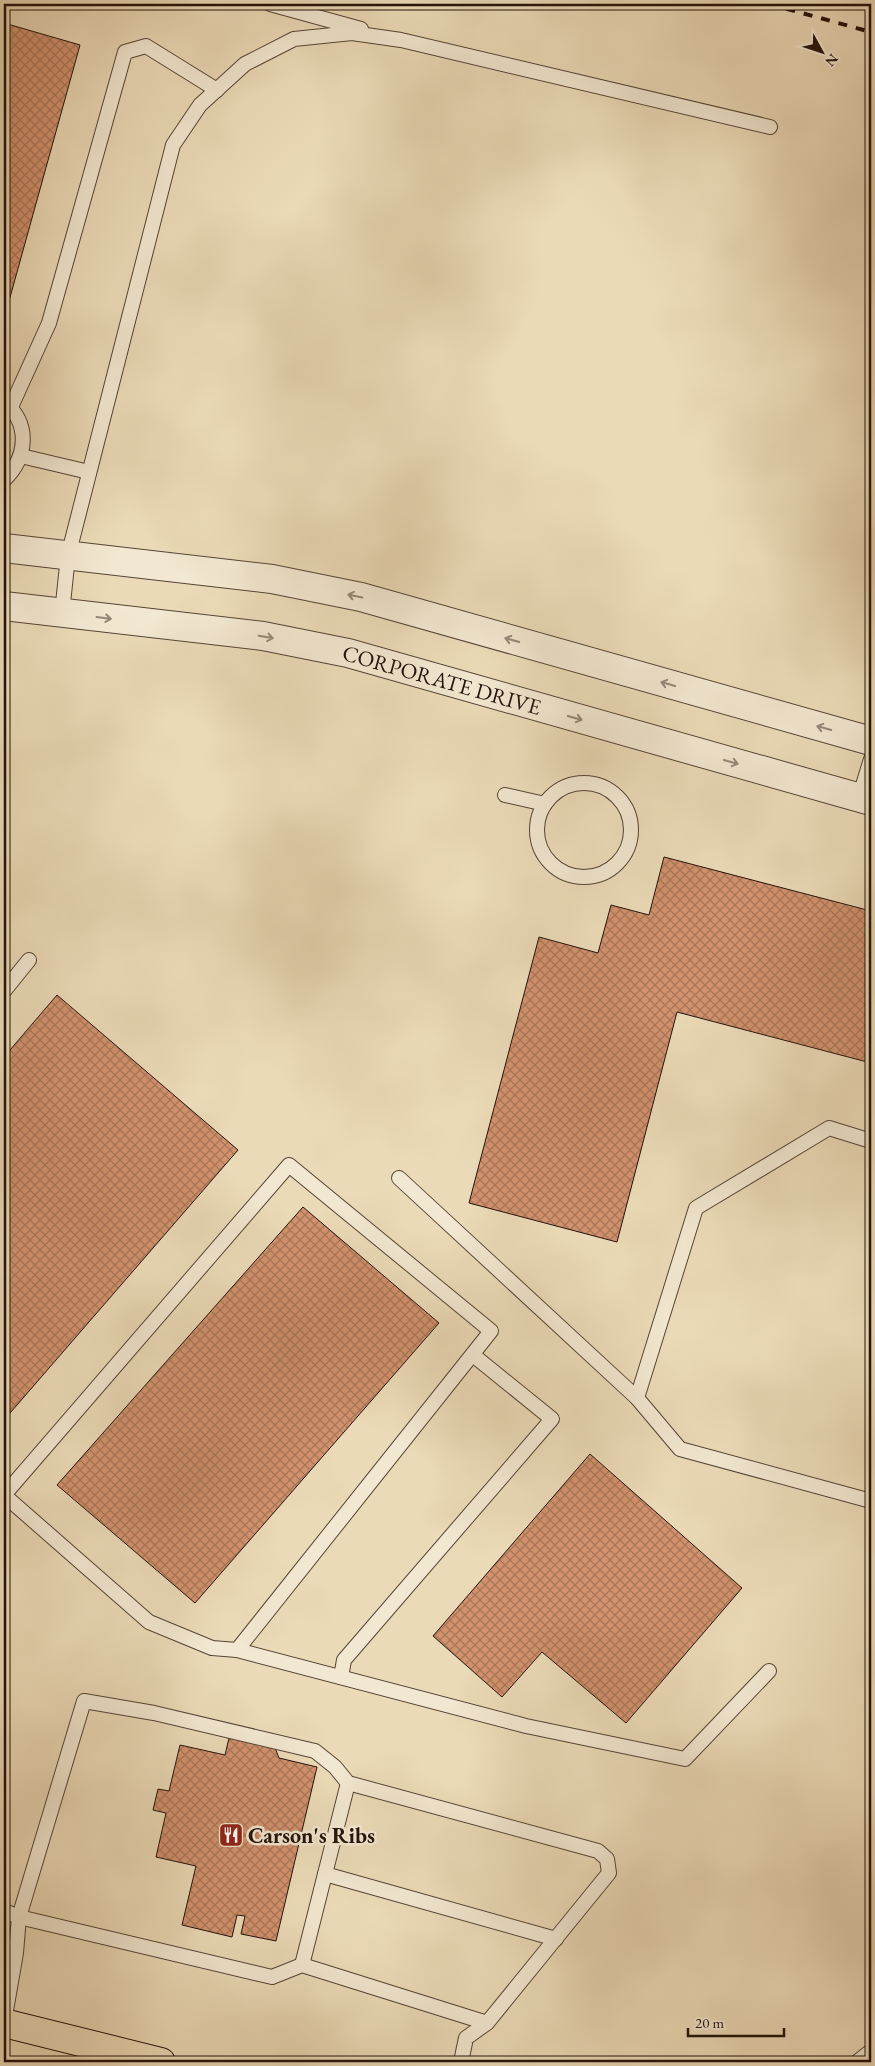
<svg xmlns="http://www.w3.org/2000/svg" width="875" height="2066" font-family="'EB Garamond',serif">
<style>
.building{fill:url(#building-cross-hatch);stroke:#23120b}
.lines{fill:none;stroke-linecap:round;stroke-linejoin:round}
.service-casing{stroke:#554436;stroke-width:16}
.minor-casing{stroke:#554436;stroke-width:30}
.primary-casing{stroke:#23120b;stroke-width:30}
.service{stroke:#f2e7d0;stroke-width:14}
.minor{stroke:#f2e7d0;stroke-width:28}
.primary{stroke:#ebdab7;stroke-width:28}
.rail{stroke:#23120b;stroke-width:4;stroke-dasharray:9 9;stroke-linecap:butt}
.oneway{stroke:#958777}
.labels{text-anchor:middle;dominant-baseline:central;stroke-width:5;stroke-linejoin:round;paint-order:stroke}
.street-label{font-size:22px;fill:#23120b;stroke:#f2e7d0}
.poi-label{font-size:22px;font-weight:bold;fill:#23120b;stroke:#f2e7d0;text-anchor:start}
</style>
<defs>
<pattern id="building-cross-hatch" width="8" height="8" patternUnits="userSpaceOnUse" patternTransform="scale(1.25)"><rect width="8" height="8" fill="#d2926e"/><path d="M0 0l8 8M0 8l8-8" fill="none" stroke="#aa7659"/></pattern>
</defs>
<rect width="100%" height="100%" fill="#ebdab7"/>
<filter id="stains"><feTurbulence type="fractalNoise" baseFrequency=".004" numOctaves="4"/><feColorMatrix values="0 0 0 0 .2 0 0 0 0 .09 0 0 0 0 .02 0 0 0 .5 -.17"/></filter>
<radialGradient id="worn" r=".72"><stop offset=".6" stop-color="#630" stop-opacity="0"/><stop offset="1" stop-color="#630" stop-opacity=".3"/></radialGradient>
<!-- building -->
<g class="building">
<polygon points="4,23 80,45 4,319"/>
<polygon points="664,857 871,911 871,1063 677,1012 617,1242 469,1203 539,937 598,953 611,905 649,915"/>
<polygon points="57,995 238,1150 4,1420 4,1057"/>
<polygon points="303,1207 439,1323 195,1603 57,1485"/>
<polygon points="590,1454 742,1588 626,1723 542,1652 502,1697 433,1636"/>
<polygon points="229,1738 275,1748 279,1758 317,1767 276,1941 241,1934 245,1916 237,1915 232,1937 182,1925 196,1866 156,1857 166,1813 153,1810 158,1789 169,1791 180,1745 225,1755"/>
</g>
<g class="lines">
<defs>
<g id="service">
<polyline points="270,4 361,29"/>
<polyline points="11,407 49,323 125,52 146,46 217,90"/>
<polyline points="21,456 89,472"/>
<path d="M 4,480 C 27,458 31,424 4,402"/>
<polyline points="62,613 68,556 173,145 200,105 245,64 294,39 352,33 401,40 770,127"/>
<circle cx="584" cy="830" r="47"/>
<polyline points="505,795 545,804"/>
<polyline points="859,798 871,759"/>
<polyline points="4,991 29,960"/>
<polygon points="289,1165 491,1331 237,1650 212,1648 149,1622 4,1495"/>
<polyline points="399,1178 637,1398 680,1449 871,1501"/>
<polyline points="637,1398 696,1208 829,1128 871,1141"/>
<polyline points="237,1650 526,1726 685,1759 769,1671"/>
<polyline points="341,1677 344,1660 552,1419 473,1355"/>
<polyline points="325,1874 556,1939"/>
<polyline points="4,1911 19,1917 272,1977 302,1965 487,2023"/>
<polyline points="302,1965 348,1783"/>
<polyline points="4,2022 16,1953 19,1917 84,1701 154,1713 315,1751 335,1767 348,1783 598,1851 607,1859 609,1873 487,2023 466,2038 461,2062"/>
<polyline points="857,2062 871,2051"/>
</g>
<g id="minor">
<polyline points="4,548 272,579 361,597 871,741"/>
<path id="s1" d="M 4,606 L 263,636 L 348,653 L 871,801"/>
</g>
<polyline id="primary" points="4,2023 161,2062"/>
</defs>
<!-- service casing -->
<use href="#service" class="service-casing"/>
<!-- minor casing -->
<use href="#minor" class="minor-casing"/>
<!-- primary casing -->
<use href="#primary" class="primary-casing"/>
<!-- service -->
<use href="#service" class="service"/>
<!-- minor -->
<use href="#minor" class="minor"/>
<!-- primary -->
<use href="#primary" class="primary"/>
<!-- rail -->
<g class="rail">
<polyline points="769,4 871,32"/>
<polyline points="847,4 871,10"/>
</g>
</g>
<!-- one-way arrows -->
<defs><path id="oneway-shaft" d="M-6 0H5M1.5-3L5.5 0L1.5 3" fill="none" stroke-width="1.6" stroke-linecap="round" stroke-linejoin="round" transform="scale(1.25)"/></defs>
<g class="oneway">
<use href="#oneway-shaft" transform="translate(355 596) rotate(-168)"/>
<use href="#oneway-shaft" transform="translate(104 618) rotate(7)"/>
<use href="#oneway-shaft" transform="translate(266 637) rotate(10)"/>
<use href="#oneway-shaft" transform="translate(512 640) rotate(-164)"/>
<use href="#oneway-shaft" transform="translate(668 684) rotate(-164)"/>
<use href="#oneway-shaft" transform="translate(575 718) rotate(16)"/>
<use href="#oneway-shaft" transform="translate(824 728) rotate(-164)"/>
<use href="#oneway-shaft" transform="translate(731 762) rotate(16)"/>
</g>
<!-- icons -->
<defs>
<symbol id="restaurant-square" viewBox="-11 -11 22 22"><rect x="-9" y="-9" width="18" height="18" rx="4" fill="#8f2418" stroke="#f2e7d0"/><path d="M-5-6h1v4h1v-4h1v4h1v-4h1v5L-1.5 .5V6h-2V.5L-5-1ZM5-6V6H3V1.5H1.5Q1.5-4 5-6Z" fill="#fff"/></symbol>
</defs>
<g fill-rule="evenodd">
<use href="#restaurant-square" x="217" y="1821" width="28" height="28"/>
</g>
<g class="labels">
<!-- street labels -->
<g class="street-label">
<text stroke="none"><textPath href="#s1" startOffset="445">CORPORATE DRIVE</textPath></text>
</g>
<!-- poi labels -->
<g class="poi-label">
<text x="248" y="1835">Carson's Ribs</text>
</g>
</g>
<!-- margin -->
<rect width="875" height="2066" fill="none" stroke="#ebdab7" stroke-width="20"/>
<rect x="5" y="5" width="865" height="2056" fill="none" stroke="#23120b" stroke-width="2.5"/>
<rect x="10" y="10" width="855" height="2046" fill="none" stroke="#23120b"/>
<!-- north arrow -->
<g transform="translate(822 52) rotate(130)" stroke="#f2e7d0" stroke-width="4" paint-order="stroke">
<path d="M0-4L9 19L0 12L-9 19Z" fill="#23120b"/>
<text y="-8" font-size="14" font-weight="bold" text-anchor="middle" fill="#23120b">N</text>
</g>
<!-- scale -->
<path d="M688 2028v8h96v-8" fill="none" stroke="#23120b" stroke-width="2.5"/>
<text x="695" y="2028" font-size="15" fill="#23120b" stroke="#f2e7d0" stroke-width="4" paint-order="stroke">20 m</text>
<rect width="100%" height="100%" filter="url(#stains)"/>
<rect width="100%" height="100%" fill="url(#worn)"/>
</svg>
